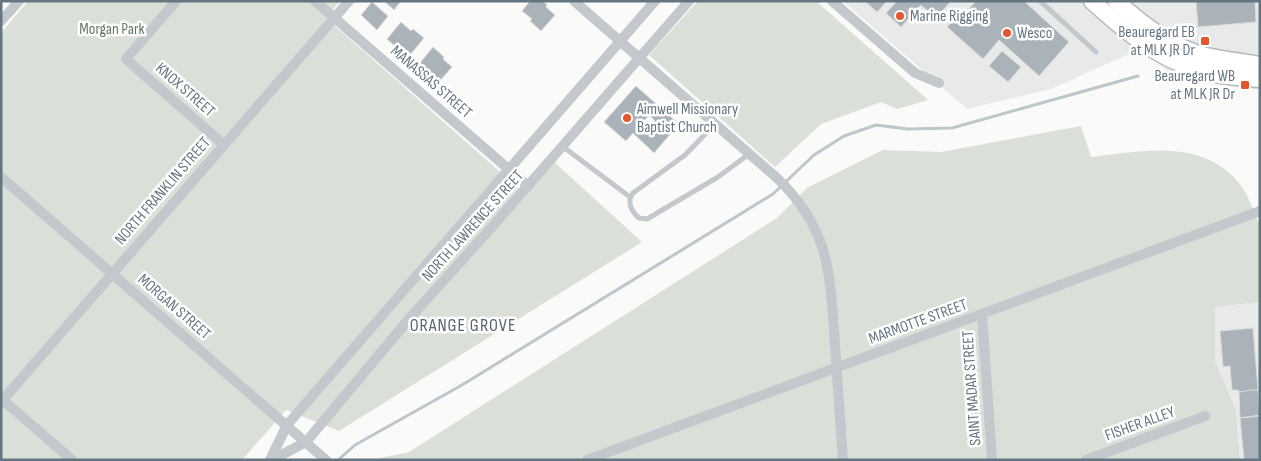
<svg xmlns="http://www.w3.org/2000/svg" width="1261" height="461" font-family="'Sofia Sans Condensed',sans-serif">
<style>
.built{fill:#e8e9e9}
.green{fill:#dadfd7}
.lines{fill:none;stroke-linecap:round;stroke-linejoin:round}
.stream{stroke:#bbc7cb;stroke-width:3}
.building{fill:#aab3b9;stroke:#dcdcda;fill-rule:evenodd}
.primary-casing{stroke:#b5babe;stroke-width:19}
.service{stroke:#c3c8cc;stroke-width:5}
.minor{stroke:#c3c8cc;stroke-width:10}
.primary{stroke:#fff;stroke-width:16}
.poi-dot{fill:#e4572e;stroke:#fff;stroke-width:2}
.labels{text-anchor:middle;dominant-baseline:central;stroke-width:5;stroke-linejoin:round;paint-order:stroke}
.poi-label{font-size:16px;fill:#657683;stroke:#fff;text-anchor:start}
.park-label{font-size:16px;fill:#687a64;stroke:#fff}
.street-label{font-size:16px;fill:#657683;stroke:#fff}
.neighbourhood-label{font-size:18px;letter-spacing:1px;fill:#57646e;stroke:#fff}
</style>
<rect width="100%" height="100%" fill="#fafaf8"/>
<!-- built -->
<g class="built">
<polygon points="843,1 1260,1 1260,90 1218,84 1169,72 1140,49 1051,89 967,109"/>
<polygon points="1260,302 1260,460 1240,460 1236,411 1215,360 1215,307"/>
</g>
<!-- green -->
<g class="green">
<polygon points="28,1 340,1 326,18 525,194 554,162 642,242 339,431 286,410 242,460 1,460 1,33"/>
<polygon points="698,1 816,1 928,100 897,109 881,102 821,124 775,167 649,55"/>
<path d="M 1081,126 L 1091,157 C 1143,151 1205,137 1242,187 C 1249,197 1253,210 1258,222 L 1260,221 L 1260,302 L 1215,307 L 1215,360 L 1236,411 L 1240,460 L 371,460 L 409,452 L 777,218 L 807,188 L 883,150 L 941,152 Z"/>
</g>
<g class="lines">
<!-- stream -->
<polyline class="stream" points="338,460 355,445 462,385 773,194 814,155 844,136 876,125 908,129 952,128 1138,76"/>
</g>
<!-- building -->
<g class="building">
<polygon points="384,1 401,1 394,10"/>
<polygon points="530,1 543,1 547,5 546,7 555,15 541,31 530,21 532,19 522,11"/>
<polygon points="865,1 887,1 877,12"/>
<polygon points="897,1 951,1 936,18 921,5 901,27 886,13"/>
<polygon points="976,1 1024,1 1069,42 1039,76 999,40 983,59 947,27 963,9 966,12"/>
<polygon points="1196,1 1255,1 1256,22 1198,27"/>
<polygon points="372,2 388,16 377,30 361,15"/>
<polygon points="401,22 411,31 413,29 424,38 410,55 400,47 398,49 387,39"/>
<polygon points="433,47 444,57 443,59 452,67 438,83 427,74 429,71 420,63"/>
<polygon points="1002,51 1021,67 1008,82 989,66"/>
<path d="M 636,86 L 679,124 L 654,153 L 633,133 L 626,141 L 604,122 ZM 649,115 L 655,121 L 643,135 L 636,130 Z"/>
<polygon points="1253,328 1258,390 1239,392 1238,390 1232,390 1230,366 1223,367 1220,331"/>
<polygon points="1252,390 1258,390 1260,415 1240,418 1239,392"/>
<polygon points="1260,416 1260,460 1244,460 1240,418"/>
</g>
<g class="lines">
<defs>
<g id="primary">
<path d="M 1092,1 C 1123,29 1154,56 1195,69 C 1216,76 1238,77 1260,79"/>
<path d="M 1116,1 C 1143,25 1171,47 1206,56 C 1223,60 1242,62 1260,65"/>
</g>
</defs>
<!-- primary casing -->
<use href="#primary" class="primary-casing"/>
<!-- service -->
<g class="service">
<polyline points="1040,1 1096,52"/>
<path d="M 715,124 L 685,155 L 633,193 C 626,202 632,212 639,218 L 647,219 L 718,177 L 749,154"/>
<polyline points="562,146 630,197"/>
</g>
<!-- minor -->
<g class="minor">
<polyline points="176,1 126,59 223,144"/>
<polyline points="315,1 528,186"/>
<path d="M 574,1 L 777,178 C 831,230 830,275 835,345 C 838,384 840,422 843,460"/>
<polyline points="832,1 915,73 939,83"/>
<polyline points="1,21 19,1"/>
<polyline points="1,177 326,460"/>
<polyline points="982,314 992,460"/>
<polyline points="3,400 72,460"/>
<polyline points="1,402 349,1"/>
<polyline points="270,460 287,425 655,1"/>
<polyline points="272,460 306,442 409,319 491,228 689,1"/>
<polyline points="587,460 1260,211"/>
<polyline points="1086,460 1205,416"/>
</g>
<!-- primary -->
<use href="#primary" class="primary"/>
</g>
<!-- markers -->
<g class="poi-dot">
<circle cx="900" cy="16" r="5"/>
<circle cx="1007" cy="33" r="5"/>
<rect x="1200" y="36" width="10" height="10" rx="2.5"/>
<rect x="1240" y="80" width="10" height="10" rx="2.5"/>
<circle cx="627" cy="118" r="5"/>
</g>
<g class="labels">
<!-- poi labels -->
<g class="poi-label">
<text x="910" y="16">Marine Rigging</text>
<text x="1195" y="32" text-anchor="end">Beauregard EB<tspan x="1195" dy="18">at MLK JR Dr</tspan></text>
<text x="1017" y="33">Wesco</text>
<text x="1235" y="76" text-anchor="end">Beauregard WB<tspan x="1235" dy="18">at MLK JR Dr</tspan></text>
<text x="637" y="109">Aimwell Missionary<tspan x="637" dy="18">Baptist Church</tspan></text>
</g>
<!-- park labels -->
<g class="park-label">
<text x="112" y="29">Morgan Park</text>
</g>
<!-- street labels -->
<g class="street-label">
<text transform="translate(431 82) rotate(41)">MANASSAS STREET</text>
<text transform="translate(185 90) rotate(41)">KNOX STREET</text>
<text transform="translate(163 191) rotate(-49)">NORTH FRANKLIN STREET</text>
<text transform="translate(473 226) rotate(-48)">NORTH LAWRENCE STREET</text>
<text transform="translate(174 307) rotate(41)">MORGAN STREET</text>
<text transform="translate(918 322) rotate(-20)">MARMOTTE STREET</text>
<text transform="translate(972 388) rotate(-94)">SAINT MADAR STREET</text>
<text transform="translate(1140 424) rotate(-20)">FISHER ALLEY</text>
</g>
<!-- neighbourhood labels -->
<g class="neighbourhood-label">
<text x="463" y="325">ORANGE GROVE</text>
</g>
</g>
<!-- border -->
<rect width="1261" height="461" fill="none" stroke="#657683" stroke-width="5"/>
</svg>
